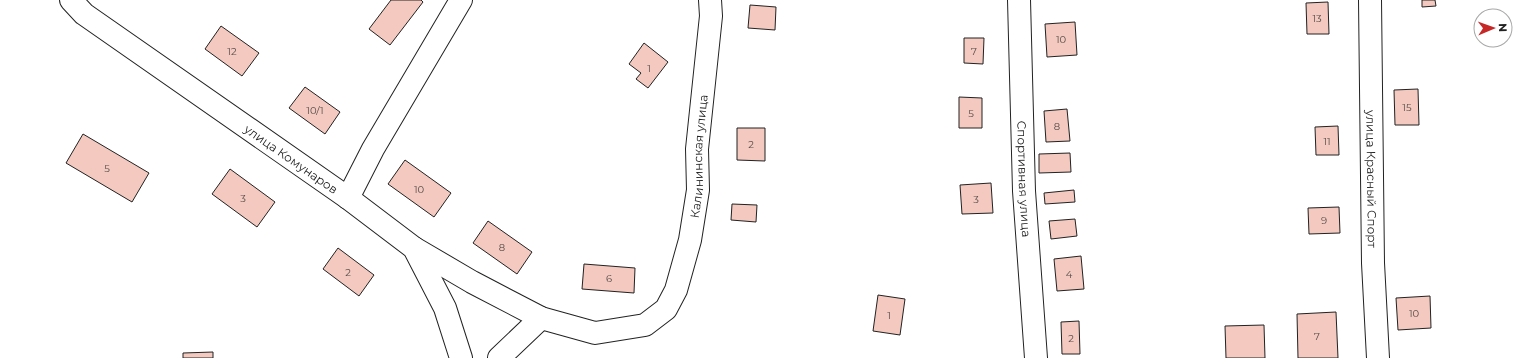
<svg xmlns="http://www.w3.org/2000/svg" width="1521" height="358" font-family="Montserrat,sans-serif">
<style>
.building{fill:#f3c9c0;stroke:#222}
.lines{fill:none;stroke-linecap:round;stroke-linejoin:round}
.minor-casing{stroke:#222;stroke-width:24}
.minor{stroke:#fff;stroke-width:22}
.labels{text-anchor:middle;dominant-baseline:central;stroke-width:3;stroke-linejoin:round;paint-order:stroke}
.number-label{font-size:10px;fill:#564c4a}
.street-label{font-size:12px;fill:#222;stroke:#fff}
</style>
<rect width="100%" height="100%" fill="#fff"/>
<!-- building -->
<g class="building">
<polygon points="391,0 421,0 423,2 390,45 369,29"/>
<polygon points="1422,0 1435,0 1436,6 1422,7"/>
<polygon points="1328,2 1329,34 1307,34 1306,3"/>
<polygon points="750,5 776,7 775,30 748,28"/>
<polygon points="1075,22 1077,55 1047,57 1045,24"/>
<polygon points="221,26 259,53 242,76 205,49"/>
<polygon points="964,38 984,38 983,64 964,63"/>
<polygon points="644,43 668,62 648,88 636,79 641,73 629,64"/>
<polygon points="305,87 340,112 325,134 289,108"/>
<polygon points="1418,89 1419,125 1395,125 1394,90"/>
<polygon points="959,97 982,98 982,128 959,128"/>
<polygon points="1067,109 1070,141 1046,142 1044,111"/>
<polygon points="1338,126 1339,155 1316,155 1315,127"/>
<polygon points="737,128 765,128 765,161 737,160"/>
<polygon points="83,134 149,173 132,202 66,163"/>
<polygon points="1070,153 1071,172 1039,173 1039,154"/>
<polygon points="405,160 451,193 434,217 388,184"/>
<polygon points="230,169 275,202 257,227 212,194"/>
<polygon points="991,183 993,213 962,214 960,185"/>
<polygon points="1074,190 1075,202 1045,204 1044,193"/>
<polygon points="732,204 757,205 756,222 731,220"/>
<polygon points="1339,207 1340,233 1309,234 1308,208"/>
<polygon points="1075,219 1077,236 1051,239 1049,221"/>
<polygon points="488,221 532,252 517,274 473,243"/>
<polygon points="338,248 374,275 359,296 323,269"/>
<polygon points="1081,256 1084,289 1057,291 1054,259"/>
<polygon points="584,264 635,268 634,293 582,289"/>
<polygon points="878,295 905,299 900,335 873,331"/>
<polygon points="1430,296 1431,328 1398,330 1396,298"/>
<polygon points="1336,312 1338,358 1298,358 1297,314"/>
<polygon points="1079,321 1080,354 1062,354 1061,322"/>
<polygon points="1264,325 1265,358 1226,358 1225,326"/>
<polygon points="213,352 213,358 183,358 183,353"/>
</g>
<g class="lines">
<defs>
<g id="minor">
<path id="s1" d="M 71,0 L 84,14 L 348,198 L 414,248 L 445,308 L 461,358"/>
<path id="s2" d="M 1019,0 L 1024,191 L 1036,358"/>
<path id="s3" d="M 1370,0 L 1373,263 L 1378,358"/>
<polyline points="348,198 373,149 461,0"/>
<path id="s4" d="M 414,248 L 472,282 L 541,318 L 595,333 L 645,325 L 666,309 L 676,290 L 690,240 L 698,190 L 697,149 L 711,16 L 710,0"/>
<polyline points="499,358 541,318"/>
</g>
</defs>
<!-- minor casing -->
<use href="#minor" class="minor-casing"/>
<!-- minor -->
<use href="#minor" class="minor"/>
</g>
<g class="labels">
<!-- number labels -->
<g class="number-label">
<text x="1317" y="18">13</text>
<text x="1061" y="39">10</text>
<text x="232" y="51">12</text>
<text x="974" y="51">7</text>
<text x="649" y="68">1</text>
<text x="1407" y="107">15</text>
<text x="315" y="110">10/1</text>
<text x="971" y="113">5</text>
<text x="1057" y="126">8</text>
<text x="1327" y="141">11</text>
<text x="751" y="144">2</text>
<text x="107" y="168">5</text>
<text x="419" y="189">10</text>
<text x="243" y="198">3</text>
<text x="976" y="199">3</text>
<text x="1324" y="220">9</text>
<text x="502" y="247">8</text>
<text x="348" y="272">2</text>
<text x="1069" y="274">4</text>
<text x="609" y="278">6</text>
<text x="1414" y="313">10</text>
<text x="889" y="315">1</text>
<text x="1317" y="336">7</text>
<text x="1071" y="338">2</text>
</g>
<!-- street labels -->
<g class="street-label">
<text stroke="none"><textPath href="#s4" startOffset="436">Калининская улица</textPath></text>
<text stroke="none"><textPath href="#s1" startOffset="272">улица Комунаров</textPath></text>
<text stroke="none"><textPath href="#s2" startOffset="179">Спортивная улица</textPath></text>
<text stroke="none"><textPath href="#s3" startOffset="179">улица Красный Спорт</textPath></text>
</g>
</g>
<!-- north arrow -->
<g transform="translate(1493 28) rotate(88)"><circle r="19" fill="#ffffff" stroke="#a7a7a7"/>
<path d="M0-3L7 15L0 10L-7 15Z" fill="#c62828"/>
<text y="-6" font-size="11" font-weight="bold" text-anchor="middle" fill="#222222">N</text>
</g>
</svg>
